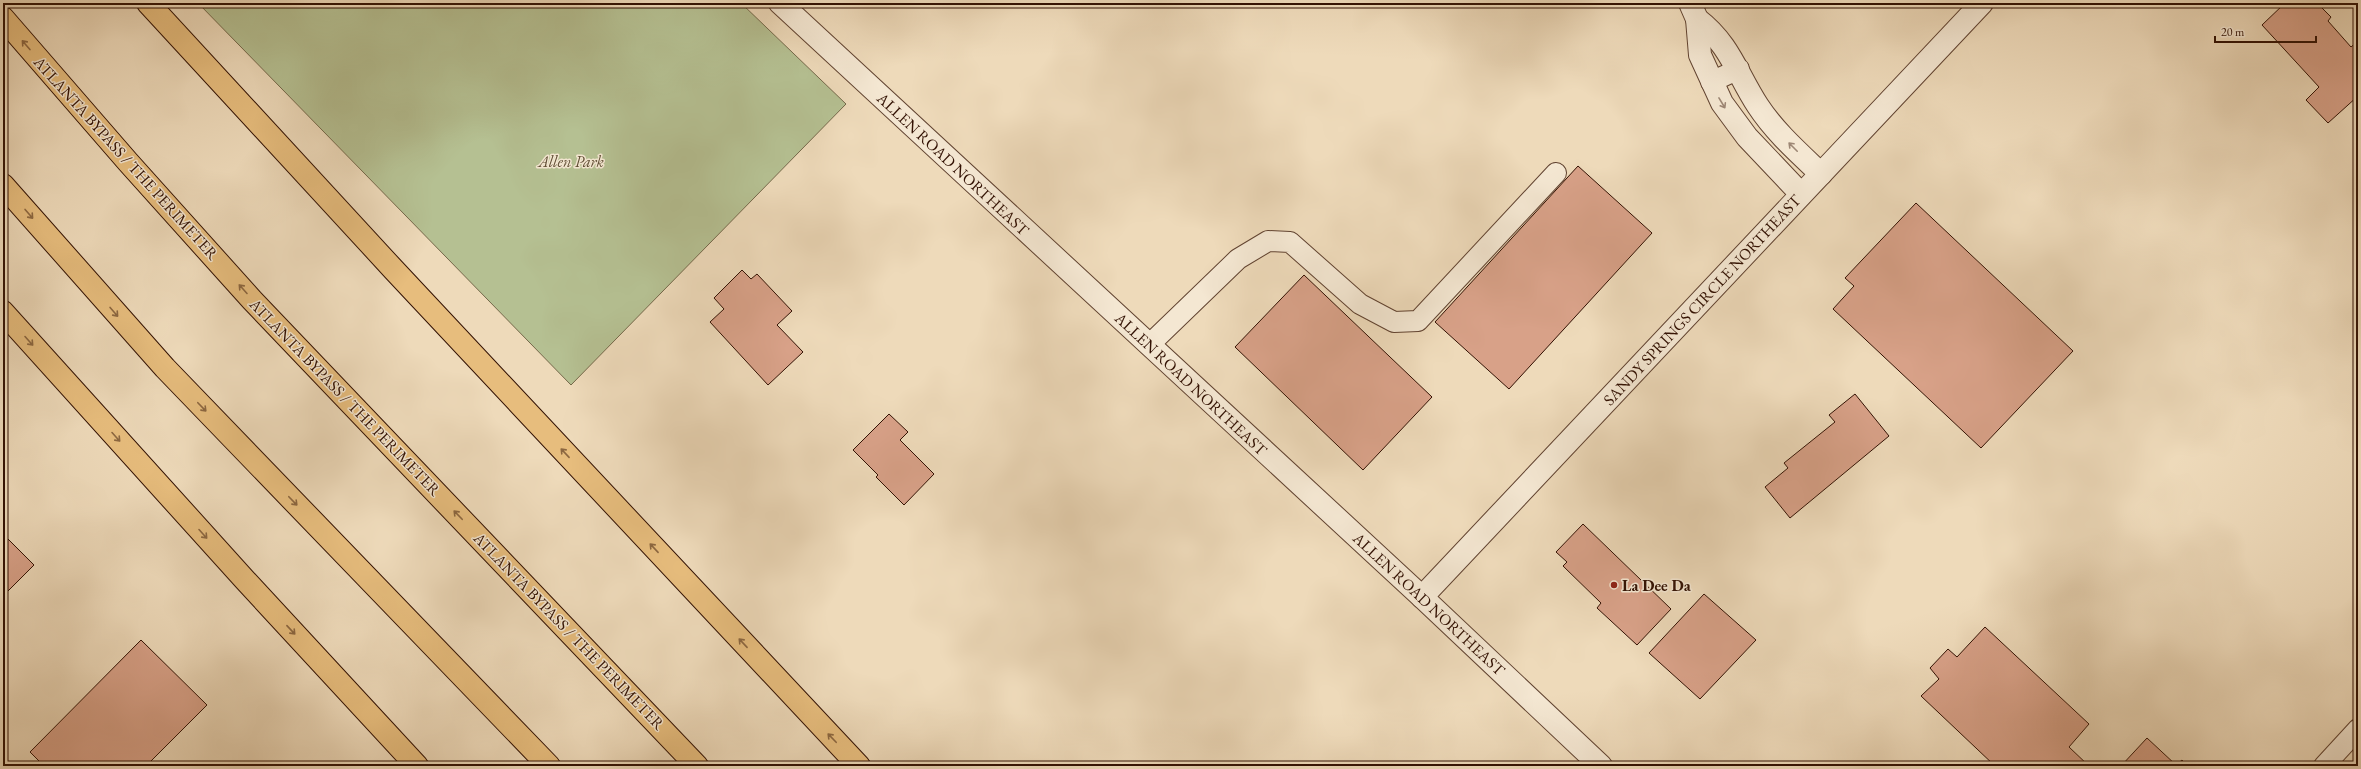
<svg xmlns="http://www.w3.org/2000/svg" width="2361" height="769" font-family="'EB Garamond',serif">
<style>
.green{fill:#b5c092;stroke:#74684a}
.building{fill:#d8a188;stroke:#321103}
.lines{fill:none;stroke-linecap:round;stroke-linejoin:round}
.lane-casing{stroke:#614331;stroke-width:22}
.street-casing{stroke:#614331;stroke-width:24}
.highway-casing{stroke:#321103;stroke-width:24}
.lane{stroke:#f4e7d2;stroke-width:20}
.street{stroke:#f4e7d2;stroke-width:22}
.highway{stroke:#e7bd7d;stroke-width:22}
.oneway{stroke:#8c6740}
.oneway2{stroke:#9d8775}
.poi-dot{fill:#8f2418;stroke:#f4e7d2;stroke-width:1.5}
.labels{text-anchor:middle;dominant-baseline:central;stroke-width:3;stroke-linejoin:round;paint-order:stroke}
.street-label{font-size:16px;fill:#321103;stroke:#f4e7d2}
.park-label{font-size:16px;font-style:italic;fill:#604e35;stroke:#f4e7d2}
.poi-label{font-size:16px;font-weight:bold;fill:#321103;stroke:#f4e7d2;text-anchor:start}
</style>
<rect width="100%" height="100%" fill="#eedaba"/>
<filter id="stains"><feTurbulence type="fractalNoise" baseFrequency=".005" numOctaves="4"/><feColorMatrix values="0 0 0 0 .2 0 0 0 0 .09 0 0 0 0 .02 0 0 0 .5 -.17"/></filter>
<radialGradient id="worn" r=".72"><stop offset=".6" stop-color="#630" stop-opacity="0"/><stop offset="1" stop-color="#630" stop-opacity=".3"/></radialGradient>
<!-- green -->
<polygon class="green" points="198,3 741,3 846,104 571,385"/>
<!-- building -->
<g class="building">
<polygon points="2285,3 2317,3 2331,17 2328,21 2351,47 2358,41 2358,96 2328,123 2306,100 2319,87 2262,25"/>
<polygon points="1578,166 1652,233 1509,389 1435,322"/>
<polygon points="1916,203 2073,351 1981,448 1833,309 1854,286 1845,278"/>
<polygon points="742,270 751,279 757,274 792,311 777,325 803,352 768,385 710,322 724,309 714,298"/>
<polygon points="1304,275 1432,397 1363,470 1235,347"/>
<polygon points="1855,394 1889,436 1790,518 1765,487 1788,468 1784,463 1835,422 1829,415"/>
<polygon points="889,414 908,432 900,440 934,474 904,505 876,477 878,475 853,450"/>
<polygon points="1583,524 1671,609 1637,645 1597,608 1601,603 1563,566 1567,562 1556,552"/>
<polygon points="3,534 34,565 3,596"/>
<polygon points="1704,594 1756,640 1700,699 1649,653"/>
<polygon points="1985,627 2089,724 2069,747 2089,766 1995,766 1921,696 1939,679 1930,668 1948,649 1957,657"/>
<polygon points="141,640 207,705 146,766 44,766 30,752"/>
<polygon points="2147,738 2176,765 2182,760 2188,766 2121,766"/>
</g>
<g class="lines">
<defs>
<g id="lane">
<polyline points="1711,82 1739,69"/>
<polyline points="1149,345 1238,259 1268,241 1290,242 1360,304 1394,322 1418,321 1556,173"/>
<polyline points="2324,766 2358,729"/>
</g>
<g id="street">
<polyline points="780,3 1422,597 1601,766"/>
<polyline points="1690,3 1697,19 1700,55 1722,103 1747,137 1801,194"/>
<path d="M 1697,19 C 1730,44 1737,74 1758,106 C 1775,132 1799,153 1821,174"/>
<polyline points="1422,597 1982,3"/>
</g>
<g id="highway">
<polyline points="148,3 394,270 859,766"/>
<polyline points="3,18 128,162 252,300 697,766"/>
<polyline points="3,185 165,368 549,766"/>
<polyline points="3,312 245,580 417,766"/>
</g>
</defs>
<!-- lane casing -->
<use href="#lane" class="lane-casing"/>
<!-- street casing -->
<use href="#street" class="street-casing"/>
<!-- highway casing -->
<use href="#highway" class="highway-casing"/>
<!-- lane -->
<use href="#lane" class="lane"/>
<!-- street -->
<use href="#street" class="street"/>
<!-- highway -->
<use href="#highway" class="highway"/>
</g>
<!-- one-way arrows -->
<defs><path id="oneway-shaft" d="M-6 0H5M1.5-3L5.5 0L1.5 3" fill="none" stroke-width="1.6" stroke-linecap="round" stroke-linejoin="round"/></defs>
<g class="oneway">
<use href="#oneway-shaft" transform="translate(26 45) rotate(-131)"/>
<use href="#oneway-shaft" transform="translate(29 214) rotate(49)"/>
<use href="#oneway-shaft" transform="translate(243 289) rotate(-132)"/>
<use href="#oneway-shaft" transform="translate(114 312) rotate(49)"/>
<use href="#oneway-shaft" transform="translate(29 341) rotate(48)"/>
<use href="#oneway-shaft" transform="translate(202 407) rotate(46)"/>
<use href="#oneway-shaft" transform="translate(116 437) rotate(48)"/>
<use href="#oneway-shaft" transform="translate(565 453) rotate(-133)"/>
<use href="#oneway-shaft" transform="translate(293 501) rotate(46)"/>
<use href="#oneway-shaft" transform="translate(458 515) rotate(-134)"/>
<use href="#oneway-shaft" transform="translate(203 534) rotate(48)"/>
<use href="#oneway-shaft" transform="translate(654 548) rotate(-133)"/>
<use href="#oneway-shaft" transform="translate(291 630) rotate(47)"/>
<use href="#oneway-shaft" transform="translate(743 643) rotate(-133)"/>
<use href="#oneway-shaft" transform="translate(832 738) rotate(-134)"/>
</g>
<g class="oneway2">
<use href="#oneway-shaft" transform="translate(1722 103) rotate(59)"/>
<use href="#oneway-shaft" transform="translate(1793 147) rotate(-135)"/>
</g>
<!-- markers -->
<circle class="poi-dot" cx="1614" cy="585" r="4"/>
<g class="labels">
<!-- street labels -->
<g class="street-label">
<text transform="translate(126 158) rotate(48)">ATLANTA BYPASS / THE PERIMETER</text>
<text transform="translate(953 164) rotate(43)">ALLEN ROAD NORTHEAST</text>
<text transform="translate(1702 300) rotate(-47)">SANDY SPRINGS CIRCLE NORTHEAST</text>
<text transform="translate(1191 384) rotate(43)">ALLEN ROAD NORTHEAST</text>
<text transform="translate(345 397) rotate(46)">ATLANTA BYPASS / THE PERIMETER</text>
<text transform="translate(1429 604) rotate(43)">ALLEN ROAD NORTHEAST</text>
<text transform="translate(569 631) rotate(46)">ATLANTA BYPASS / THE PERIMETER</text>
</g>
<!-- park labels -->
<g class="park-label">
<text x="571" y="161">Allen Park</text>
</g>
<!-- poi labels -->
<g class="poi-label">
<text x="1622" y="585">La Dee Da</text>
</g>
</g>
<!-- margin -->
<rect width="2361" height="769" fill="none" stroke="#eedaba" stroke-width="16"/>
<rect x="4" y="4" width="2353" height="761" fill="none" stroke="#321103" stroke-width="2"/>
<rect x="8" y="8" width="2345" height="753" fill="none" stroke="#321103"/>
<!-- scale -->
<path d="M2215 36v6h101v-6" fill="none" stroke="#321103" stroke-width="2"/>
<text x="2221" y="36" font-size="12" fill="#321103" stroke="#f4e7d2" stroke-width="3" paint-order="stroke">20 m</text>
<rect width="100%" height="100%" filter="url(#stains)"/>
<rect width="100%" height="100%" fill="url(#worn)"/>
</svg>
